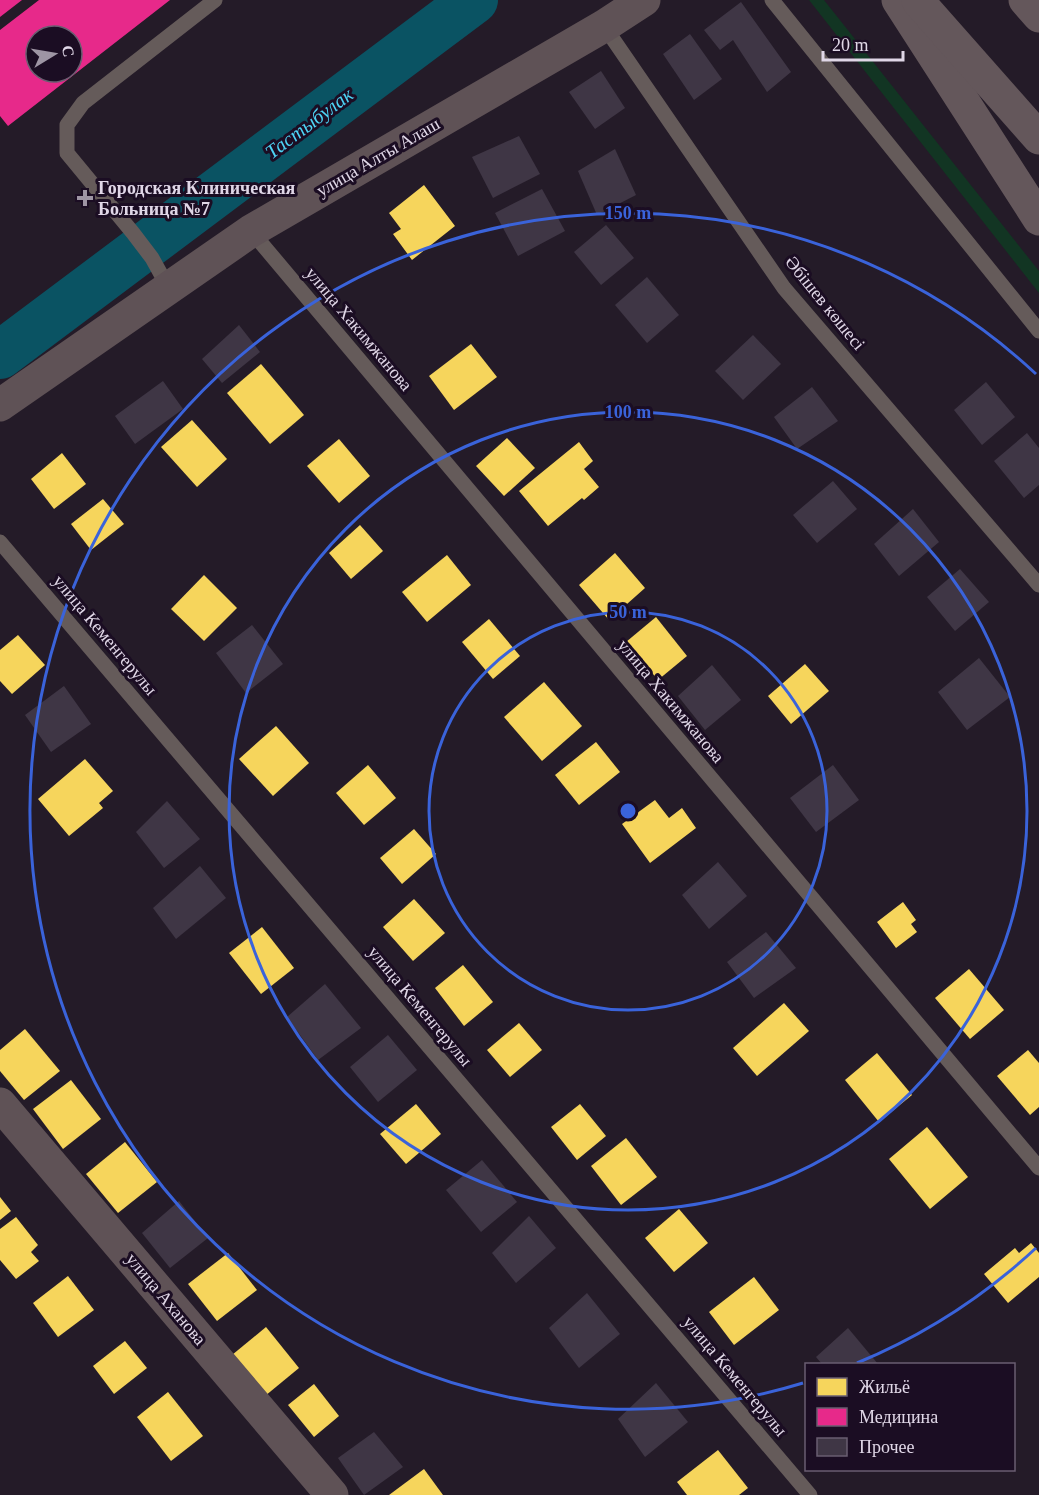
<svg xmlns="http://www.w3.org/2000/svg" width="1039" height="1495" font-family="'Times New Roman',serif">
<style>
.green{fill:#123523}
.homes{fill:#f6d55c}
.health{fill:#e7298a;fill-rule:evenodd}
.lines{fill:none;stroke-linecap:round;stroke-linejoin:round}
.river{stroke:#0a5363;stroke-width:48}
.building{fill:#3f3645}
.lane{stroke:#655b5a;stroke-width:15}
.secondary{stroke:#5f5256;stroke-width:33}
.highway{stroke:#64575b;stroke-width:33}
.ring{fill:none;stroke:#3a63da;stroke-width:3}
.poi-dot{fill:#9e95a4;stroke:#1b0d23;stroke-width:2}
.labels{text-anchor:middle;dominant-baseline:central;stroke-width:6;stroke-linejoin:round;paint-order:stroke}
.street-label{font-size:18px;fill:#e0d7e7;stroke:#1b0d23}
.poi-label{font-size:18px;font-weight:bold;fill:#e0d7e7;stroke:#1b0d23;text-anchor:start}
.water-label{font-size:20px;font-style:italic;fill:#4dd3f4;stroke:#1b0d23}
.centre{fill:#3a63da;stroke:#1b0d23;stroke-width:3}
.ring-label{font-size:18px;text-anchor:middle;font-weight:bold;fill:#3a63da;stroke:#1b0d23;stroke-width:6;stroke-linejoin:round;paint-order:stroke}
</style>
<rect width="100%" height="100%" fill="#241b28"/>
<!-- green -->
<polygon class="green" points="809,0 824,0 1039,271 1039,293"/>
<!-- homes -->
<g class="homes">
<polygon points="424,185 455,226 412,260 393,234 401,229 389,213"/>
<polygon points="471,344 497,377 454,410 429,376"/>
<polygon points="261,364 304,415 270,444 227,393"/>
<polygon points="192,420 227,459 197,487 161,447"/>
<polygon points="507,438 535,468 504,496 476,466"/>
<polygon points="339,439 370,476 339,503 307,466"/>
<polygon points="579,442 593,461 584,469 599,487 584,500 582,498 548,526 519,491"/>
<polygon points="62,453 86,484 54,509 31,479"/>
<polygon points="103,499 124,524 91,550 71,524"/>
<polygon points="360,525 383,551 351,579 329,553"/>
<polygon points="615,553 645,588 609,620 579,585"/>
<polygon points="447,555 471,585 427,622 402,592"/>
<polygon points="204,575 237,608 204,641 171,609"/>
<polygon points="656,617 687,656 658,680 626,642"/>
<polygon points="489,619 520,656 493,679 462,642"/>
<polygon points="18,635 45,665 12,694 0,681 0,650"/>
<polygon points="805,664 829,691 791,724 768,696"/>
<polygon points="544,682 582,726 542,761 504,717"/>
<polygon points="276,726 309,763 273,796 239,759"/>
<polygon points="596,742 620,772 579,805 555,775"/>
<polygon points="85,759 113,791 99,803 103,808 69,836 38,799"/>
<polygon points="368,765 396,798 364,825 336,793"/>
<polygon points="655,800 669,818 682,808 696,828 650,863 622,824"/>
<polygon points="414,829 436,854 402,884 380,858"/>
<polygon points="414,899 445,933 413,961 383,927"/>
<polygon points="903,902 916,920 911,924 917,932 896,948 877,922"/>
<polygon points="262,927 294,968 261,994 229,953"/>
<polygon points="463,965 493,1002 464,1026 435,988"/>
<polygon points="969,969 1004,1010 970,1039 935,998"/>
<polygon points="784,1003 809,1031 757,1076 733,1048"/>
<polygon points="519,1023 542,1050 510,1077 487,1050"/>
<polygon points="25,1029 60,1071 24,1100 0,1071 0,1050"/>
<polygon points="1028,1050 1039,1063 1039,1107 1030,1115 997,1076"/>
<polygon points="877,1053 912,1095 879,1122 845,1080"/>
<polygon points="71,1080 101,1119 63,1149 33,1109"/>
<polygon points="416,1104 441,1134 406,1164 380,1134"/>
<polygon points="580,1104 606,1136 577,1160 551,1127"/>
<polygon points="927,1127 968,1177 930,1209 889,1159"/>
<polygon points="626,1138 657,1177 621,1205 591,1166"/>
<polygon points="125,1142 157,1182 118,1213 86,1174"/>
<polygon points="0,1197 11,1211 0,1220"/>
<polygon points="679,1209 708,1243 674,1272 645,1238"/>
<polygon points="16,1217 38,1245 31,1252 39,1261 16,1279 0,1260 0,1229"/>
<polygon points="1031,1243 1039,1253 1039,1277 1008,1303 984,1274 1015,1248 1019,1253"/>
<polygon points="228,1253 257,1290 217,1321 188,1284"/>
<polygon points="68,1276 94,1310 58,1337 33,1303"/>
<polygon points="754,1277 779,1310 734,1345 709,1312"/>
<polygon points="266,1327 299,1368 265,1396 232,1355"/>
<polygon points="125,1341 147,1368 114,1394 93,1366"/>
<polygon points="314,1384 339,1416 314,1437 288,1405"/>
<polygon points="168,1392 203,1436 171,1461 137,1417"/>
<polygon points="718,1450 748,1488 739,1495 687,1495 677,1482"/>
<polygon points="424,1469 443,1495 389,1495"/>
</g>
<!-- health -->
<g class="health">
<polygon points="0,0 22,0 0,17"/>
<path d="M 39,0 L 170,0 L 8,126 L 0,116 L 0,30 ZM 36,36 L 72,36 L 72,72 L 36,72 Z"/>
</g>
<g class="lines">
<!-- river -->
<polyline class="river" points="0,355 474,0"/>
</g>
<!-- building -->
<g class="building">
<polygon points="741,2 791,72 767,92 733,40 720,50 704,30"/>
<polygon points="690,34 722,79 694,100 663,54"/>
<polygon points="601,71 625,108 595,129 569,92"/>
<polygon points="519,136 540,174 493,198 472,157"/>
<polygon points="615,149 636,195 597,215 578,171"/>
<polygon points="542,189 565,231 518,256 495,213"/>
<polygon points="606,225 634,258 601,285 574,252"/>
<polygon points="647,277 679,315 647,343 615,305"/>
<polygon points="239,325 260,352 222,383 202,359"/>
<polygon points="753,335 781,364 743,400 715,371"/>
<polygon points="163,381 183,409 135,444 115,416"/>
<polygon points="986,382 1015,417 982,445 954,410"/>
<polygon points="812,387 838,421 797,449 774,417"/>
<polygon points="1027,433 1039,448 1039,485 1024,498 994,461"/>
<polygon points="833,481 857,509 817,543 793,515"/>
<polygon points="913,509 939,542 899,576 874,544"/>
<polygon points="960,569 989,602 955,631 927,597"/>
<polygon points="252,625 283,664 246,693 216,653"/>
<polygon points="979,658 1010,697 967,730 938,692"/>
<polygon points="712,665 741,700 705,730 678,696"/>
<polygon points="64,686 91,724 51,752 25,715"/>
<polygon points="833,765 859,800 816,832 790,798"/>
<polygon points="167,801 200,839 164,868 136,832"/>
<polygon points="718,862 747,896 709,929 682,895"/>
<polygon points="200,866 226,898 176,939 153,908"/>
<polygon points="766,932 796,968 754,998 727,962"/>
<polygon points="325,984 361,1028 318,1060 287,1017"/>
<polygon points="388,1035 417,1070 378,1102 350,1067"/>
<polygon points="482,1160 517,1202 481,1232 446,1190"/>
<polygon points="179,1201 208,1238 170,1268 142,1233"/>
<polygon points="529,1216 556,1248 516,1283 492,1253"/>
<polygon points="587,1293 620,1334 579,1368 549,1328"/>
<polygon points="848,1328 878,1364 822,1364 816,1357"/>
<polygon points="656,1383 688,1422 645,1457 618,1419"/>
<polygon points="374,1432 403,1467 364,1495 338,1458"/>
</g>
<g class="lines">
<!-- lane -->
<g class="lane">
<polyline points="772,0 1039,331"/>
<polyline points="604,26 784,288 1039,585"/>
<polyline points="251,231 1039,1168"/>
<polyline points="168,287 152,258 133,233 67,153 67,125 83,103 215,0"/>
<polyline points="0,542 810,1495"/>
</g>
<!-- secondary -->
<g class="secondary">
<polyline points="0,405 251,231 604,26 644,0"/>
<polyline points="0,1104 332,1495"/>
</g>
<!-- highway -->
<g class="highway">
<polyline points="898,0 1039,219"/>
<polyline points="1025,0 1039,16"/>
<polyline points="918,1 1039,138"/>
</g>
</g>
<!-- distance rings -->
<g class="ring">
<circle cx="628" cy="811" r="199"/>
<circle cx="628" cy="811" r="399"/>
<path d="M1036 1248A598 598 0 0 1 857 1363M803 1383A598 598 0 1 1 1036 374"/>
</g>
<!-- markers -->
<path class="poi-dot" d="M82 189h6v6h6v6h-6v6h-6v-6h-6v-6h6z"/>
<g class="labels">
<!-- street labels -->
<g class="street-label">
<text transform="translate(378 157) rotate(-30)">улица Алты Алаш</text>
<text transform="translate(825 303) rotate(51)">Әбішев көшесі</text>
<text transform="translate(359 329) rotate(50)">улица Хакимжанова</text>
<text transform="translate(105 635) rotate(50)">улица Кеменгерулы</text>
<text transform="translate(671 701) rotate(50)">улица Хакимжанова</text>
<text transform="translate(420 1006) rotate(50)">улица Кеменгерулы</text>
<text transform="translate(166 1299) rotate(50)">улица Аханова</text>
<text transform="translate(735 1376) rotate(50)">улица Кеменгерулы</text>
</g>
<!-- poi labels -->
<g class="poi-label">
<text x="98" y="188">Городская Клиническая<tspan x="98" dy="21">Больница №7</tspan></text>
</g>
<!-- water labels -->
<g class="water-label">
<text transform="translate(309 123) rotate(-37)">Тастыбулак</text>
</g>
</g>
<circle cx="628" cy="811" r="9" class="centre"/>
<g class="ring-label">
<text x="628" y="219">150 m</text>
<text x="628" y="418">100 m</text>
<text x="628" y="618">50 m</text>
</g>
<!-- legend -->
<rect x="805" y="1363" width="210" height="108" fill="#1b0d23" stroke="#6a5e71" stroke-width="1.5"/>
<rect x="817" y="1378" width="30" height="18" fill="#f6d55c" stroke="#6a5e71" stroke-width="1.5"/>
<text x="859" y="1393" font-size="18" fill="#e0d7e7">Жильё</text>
<rect x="817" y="1408" width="30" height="18" fill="#e7298a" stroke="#6a5e71" stroke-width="1.5"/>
<text x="859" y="1423" font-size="18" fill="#e0d7e7">Медицина</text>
<rect x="817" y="1438" width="30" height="18" fill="#3f3645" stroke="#6a5e71" stroke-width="1.5"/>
<text x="859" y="1453" font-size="18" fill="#e0d7e7">Прочее</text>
<!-- north arrow -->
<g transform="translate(54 54) rotate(79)"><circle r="28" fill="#1b0d23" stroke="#6a5e71" stroke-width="1.5"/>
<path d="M0-4.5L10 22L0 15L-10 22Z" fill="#9e95a4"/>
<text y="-9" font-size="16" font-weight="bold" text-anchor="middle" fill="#e0d7e7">С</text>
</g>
<!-- scale -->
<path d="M823 51v9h80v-9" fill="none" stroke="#e0d7e7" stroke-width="3"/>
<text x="832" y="51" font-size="18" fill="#e0d7e7" stroke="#1b0d23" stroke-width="4.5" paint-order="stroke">20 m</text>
</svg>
